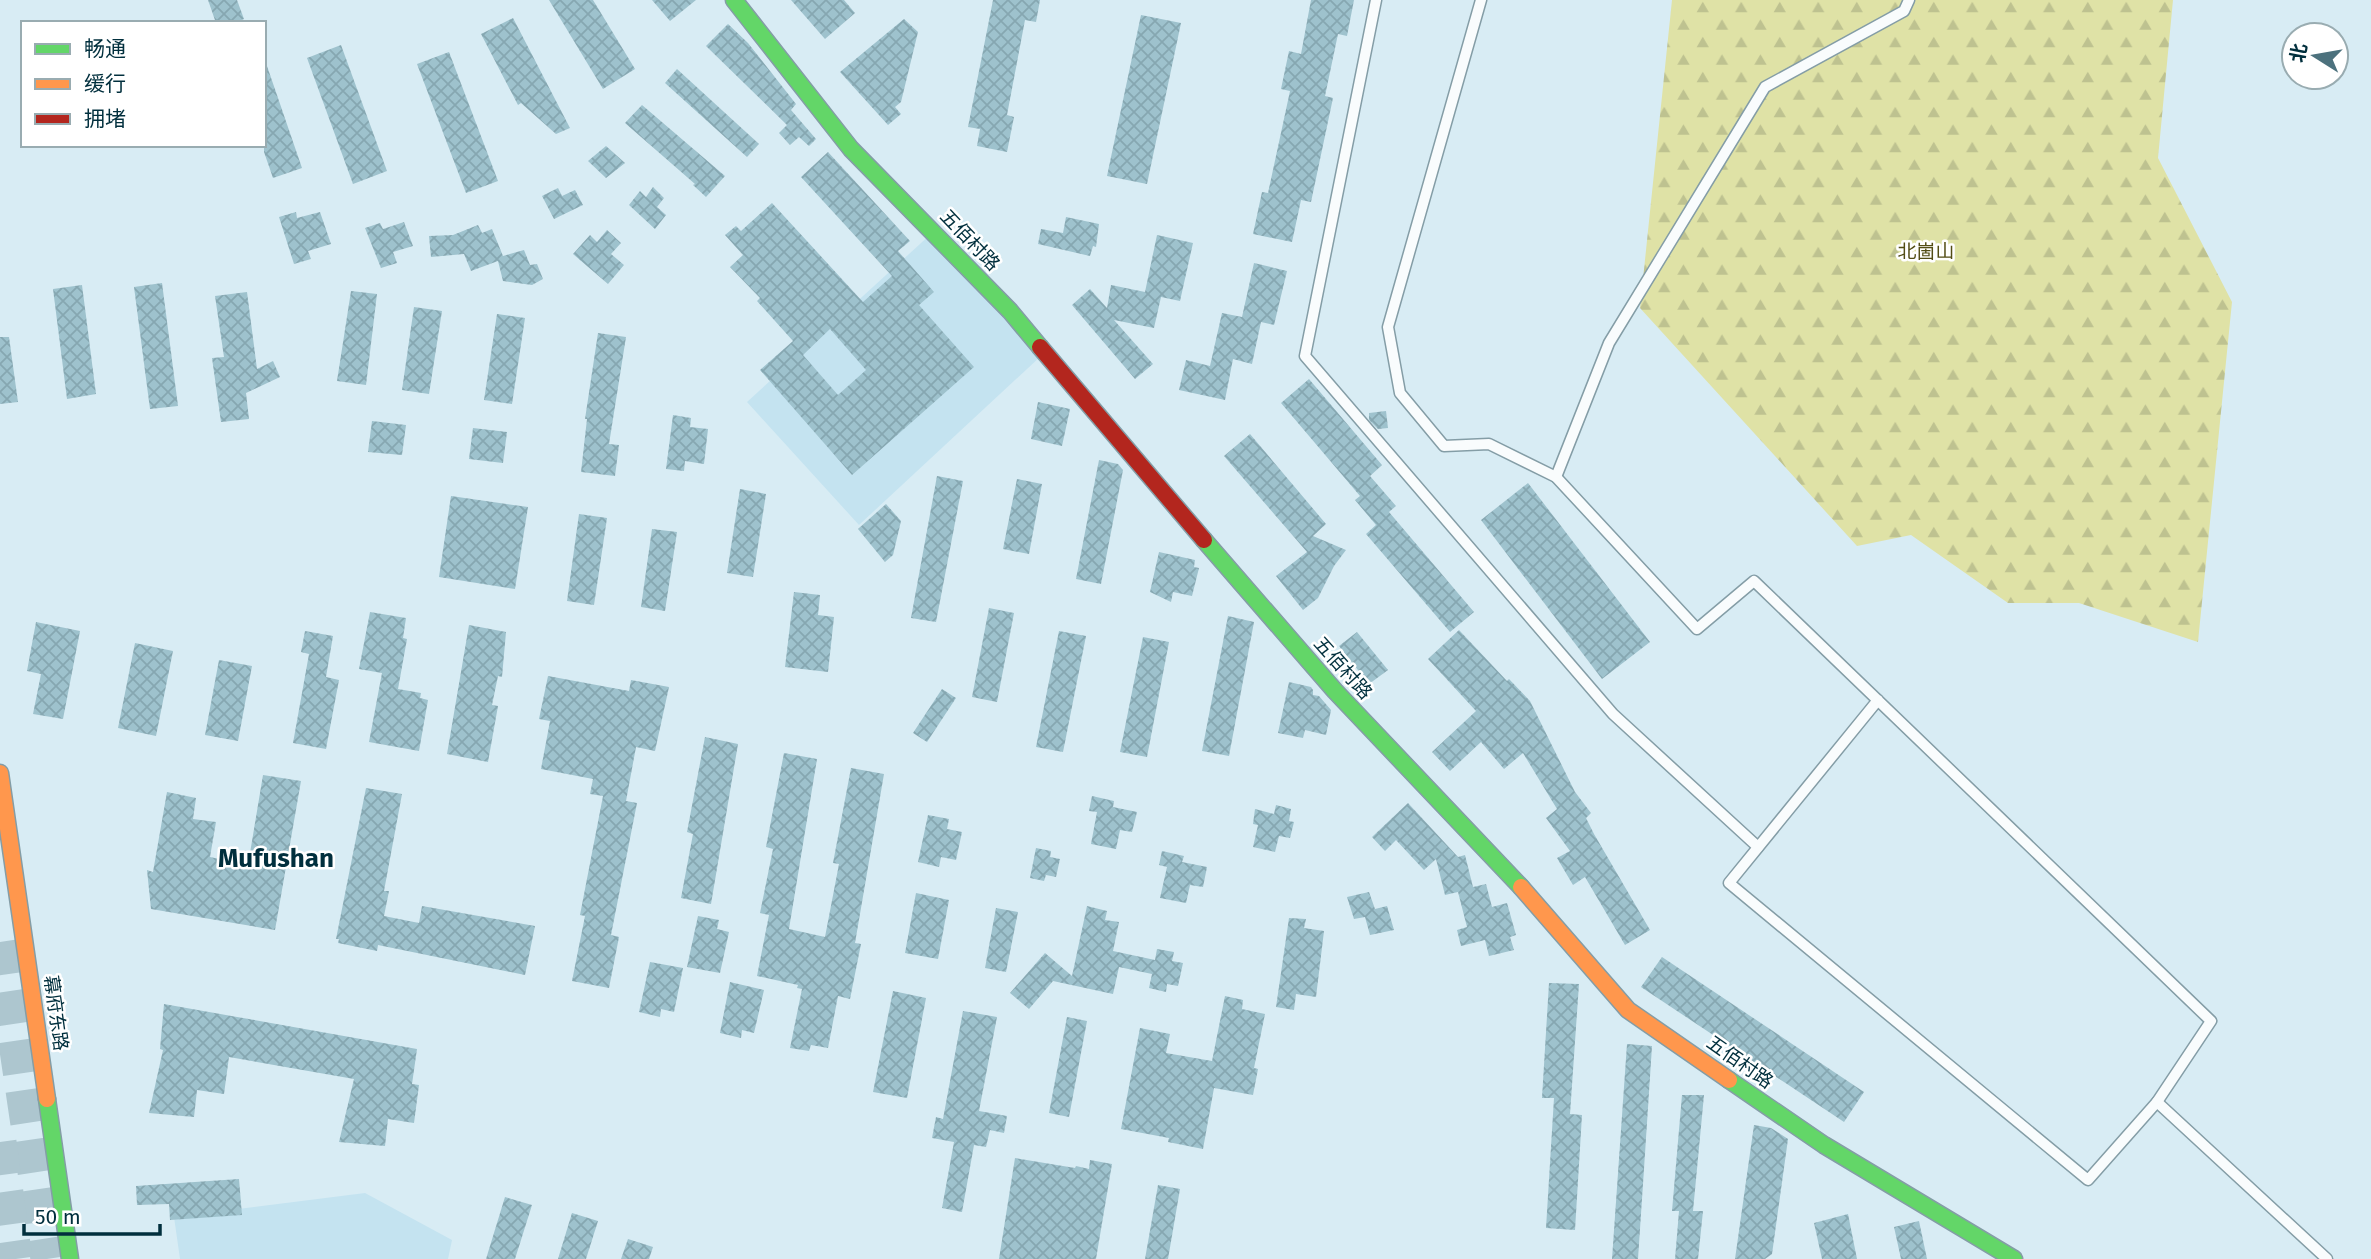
<svg xmlns="http://www.w3.org/2000/svg" width="2371" height="1259" font-family="'Fira Sans','Noto Sans SC',sans-serif">
<style>
.built{fill:#c4e3f0}
.forest{fill:url(#forest-firs)}
.building{fill:url(#building-cross-hatch);fill-rule:evenodd}
.lines{fill:none;stroke-linecap:round;stroke-linejoin:round}
.highway-tunnel{stroke:#adc6cf;stroke-width:33;stroke-dasharray:33 17;stroke-linecap:butt}
.lane-casing{stroke:#849da6;stroke-width:13}
.fast-casing{stroke:#849da6;stroke-width:19}
.slow-casing{stroke:#849da6;stroke-width:19}
.jam-casing{stroke:#849da6;stroke-width:19}
.lane{stroke:#f9fcfd;stroke-width:10}
.fast{stroke:#63d668;stroke-width:16}
.slow{stroke:#ff974d;stroke-width:16}
.jam{stroke:#b3261e;stroke-width:16}
.labels{text-anchor:middle;dominant-baseline:central;stroke-width:5;stroke-linejoin:round;paint-order:stroke}
.street-label{font-size:19px;fill:#012f3d;stroke:#fff}
.park-label{font-size:19px;fill:#534d15;stroke:#fff}
.district-label{font-size:26px;font-weight:bold;fill:#012f3d;stroke:#fff}
</style>
<defs>
<pattern id="forest-firs" width="22" height="20" patternUnits="userSpaceOnUse" patternTransform="scale(1.75)"><rect width="22" height="20" fill="#dfe2a6"/><path d="M5 1l3.5 6h-7zM16 11l3.5 6h-7z" fill="#bec290"/></pattern>
<pattern id="building-cross-hatch" width="8" height="8" patternUnits="userSpaceOnUse" patternTransform="scale(1.75)"><rect width="8" height="8" fill="#9ec2cd"/><path d="M0 0l8 8M0 8l8-8" fill="none" stroke="#86a7b1"/></pattern>
</defs>
<rect width="100%" height="100%" fill="#d8ecf4"/>
<!-- built -->
<g class="built">
<polygon points="932,233 1041,356 859,525 747,402"/>
<polygon points="365,1193 452,1240 448,1259 180,1259 174,1217"/>
</g>
<!-- forest -->
<polygon class="forest" points="1672,0 2173,0 2158,158 2232,302 2198,642 2079,603 2008,603 1911,535 1857,546 1640,308"/>
<!-- building -->
<g class="building">
<polygon points="208,0 237,0 244,19 234,23 216,23"/>
<polygon points="549,0 593,0 635,69 603,89"/>
<polygon points="652,0 696,0 670,21"/>
<polygon points="791,0 844,0 855,13 825,39"/>
<polygon points="993,0 1040,0 1036,22 1025,20 1007,115 1014,117 1007,152 977,146 980,129 968,127"/>
<polygon points="1311,0 1354,0 1347,36 1338,34 1325,96 1333,98 1311,202 1301,200 1292,242 1253,234 1262,192 1268,193 1290,91 1281,89 1289,51 1301,54"/>
<polygon points="1141,15 1181,23 1147,184 1107,176"/>
<polygon points="513,18 570,128 556,134 521,103 518,105 481,34"/>
<polygon points="904,19 918,32 901,102 895,107 901,114 888,125 840,72"/>
<polygon points="728,24 748,43 796,104 791,110 816,139 809,146 799,137 790,145 779,133 787,125 706,46"/>
<polygon points="341,45 387,171 353,184 307,58"/>
<polygon points="449,52 498,181 466,193 417,64"/>
<polygon points="264,66 267,66 302,168 273,178 264,152"/>
<polygon points="677,69 759,144 747,157 665,83"/>
<polygon points="642,105 725,176 706,197 693,185 695,184 625,123"/>
<polygon points="606,146 625,163 606,178 588,161"/>
<path d="M 828,152 L 910,241 L 898,251 L 934,292 L 919,305 L 974,367 L 852,475 L 760,370 L 793,341 L 757,301 L 760,298 L 730,267 L 743,255 L 725,235 L 736,226 L 741,231 L 772,203 L 863,302 L 892,276 L 801,177 ZM 830,329 L 866,370 L 838,395 L 803,355 Z"/>
<polygon points="653,187 664,198 657,207 666,215 655,229 629,205 640,191 646,197"/>
<polygon points="558,188 562,196 575,190 583,205 554,219 542,196"/>
<polygon points="296,212 297,218 320,212 331,244 308,251 311,259 294,264 279,217"/>
<polygon points="1066,217 1099,224 1096,247 1093,246 1090,256 1038,244 1041,229 1063,233"/>
<polygon points="404,222 413,246 393,252 397,263 381,268 365,228 380,223 383,229"/>
<polygon points="478,225 482,233 492,229 503,256 524,250 530,265 537,264 543,279 532,285 503,281 498,261 471,271 464,254 431,257 429,236 453,235"/>
<polygon points="607,230 621,243 611,254 624,265 608,284 573,254 590,235 597,242"/>
<polygon points="1157,235 1193,243 1180,301 1161,297 1154,328 1114,320 1153,364 1135,379 1072,305 1090,289 1107,308 1111,285 1145,292"/>
<polygon points="1254,263 1287,271 1274,325 1261,322 1252,364 1233,359 1225,400 1179,390 1186,360 1210,366 1222,313 1242,317"/>
<polygon points="162,283 178,406 150,409 134,287"/>
<polygon points="82,285 96,394 67,399 53,289"/>
<polygon points="351,291 377,294 366,385 337,381"/>
<polygon points="247,292 257,369 273,361 280,377 246,393 249,419 221,422 212,358 224,357 215,296"/>
<polygon points="414,307 442,311 429,394 402,390"/>
<polygon points="497,314 525,318 512,404 484,400"/>
<polygon points="598,333 626,337 609,444 619,445 615,476 581,472 587,419 585,419"/>
<polygon points="0,337 9,337 18,402 0,404"/>
<polygon points="1309,379 1382,465 1370,476 1396,506 1389,512 1474,612 1450,632 1366,534 1376,525 1355,500 1360,496 1281,403"/>
<polygon points="1038,402 1070,409 1062,446 1031,439"/>
<polygon points="1386,411 1388,428 1378,429 1369,420 1369,413"/>
<polygon points="673,415 691,418 690,427 708,429 704,464 685,461 684,471 666,469"/>
<polygon points="372,421 406,425 402,455 368,452"/>
<polygon points="473,428 507,432 503,463 469,459"/>
<polygon points="1250,434 1326,524 1313,536 1346,550 1334,566 1318,598 1303,610 1276,576 1307,552 1224,456"/>
<polygon points="1099,460 1118,464 1123,470 1101,584 1076,579"/>
<polygon points="937,476 963,481 936,622 911,618"/>
<polygon points="1017,479 1042,484 1029,554 1003,549"/>
<polygon points="1528,483 1650,642 1602,679 1481,520"/>
<polygon points="740,489 766,494 753,577 727,573"/>
<polygon points="451,496 528,507 515,589 439,577"/>
<polygon points="886,504 901,521 893,555 885,562 858,529"/>
<polygon points="579,514 607,518 594,605 567,601"/>
<polygon points="652,529 677,532 665,611 641,607"/>
<polygon points="1159,552 1195,560 1194,567 1199,568 1192,596 1173,592 1171,602 1150,592"/>
<polygon points="794,592 820,595 818,615 834,617 828,672 785,667"/>
<polygon points="989,608 1014,613 997,702 972,697"/>
<polygon points="370,612 406,618 403,638 407,639 398,689 421,693 420,698 428,700 419,751 369,742 382,673 359,669"/>
<polygon points="1228,616 1254,622 1229,756 1202,751"/>
<polygon points="36,622 80,631 63,719 33,714 41,674 27,671"/>
<polygon points="469,625 506,632 502,677 498,676 492,705 498,706 488,762 447,754"/>
<polygon points="1459,630 1507,681 1509,679 1530,701 1575,792 1591,813 1586,818 1594,834 1650,930 1625,945 1585,877 1573,885 1557,858 1570,851 1546,818 1557,809 1523,753 1504,769 1481,742 1450,771 1432,752 1476,711 1428,659"/>
<polygon points="305,631 333,636 326,677 339,680 326,749 293,743 309,654 301,652"/>
<polygon points="1059,631 1086,636 1063,752 1036,747"/>
<polygon points="1357,632 1388,670 1369,684 1339,646"/>
<polygon points="1143,637 1169,642 1147,757 1120,752"/>
<polygon points="135,643 173,651 156,736 118,728"/>
<polygon points="219,660 252,666 238,741 205,735"/>
<polygon points="548,676 629,691 631,680 669,687 655,751 636,747 626,801 637,803 611,935 619,937 609,988 572,981 585,916 580,915 603,796 590,794 593,779 541,769 550,721 539,719"/>
<polygon points="1289,682 1311,687 1313,690 1313,695 1319,696 1331,710 1326,735 1305,730 1303,738 1278,733"/>
<polygon points="942,689 956,698 927,742 913,733"/>
<polygon points="705,737 738,744 711,904 681,898 693,834 687,832"/>
<polygon points="784,753 817,759 789,929 825,937 839,864 833,863 851,768 884,774 855,943 861,944 850,999 838,996 828,1048 811,1045 809,1051 790,1048 802,989 797,988 798,985 757,976 769,915 760,913 773,849 766,847"/>
<polygon points="263,775 301,781 275,930 151,909 147,870 153,872 167,792 196,798 193,819 216,822 210,857 248,865"/>
<polygon points="366,788 402,794 384,891 389,891 384,916 419,923 422,906 535,926 525,975 378,945 377,951 338,943 339,939 336,939"/>
<polygon points="1092,796 1114,801 1113,807 1137,812 1132,832 1120,830 1116,849 1091,844 1097,812 1089,811"/>
<polygon points="1408,803 1458,857 1465,855 1473,887 1486,884 1492,907 1507,903 1516,935 1510,937 1514,950 1489,956 1485,940 1461,946 1457,930 1467,927 1458,892 1445,895 1436,859 1424,870 1396,840 1385,851 1372,837"/>
<polygon points="1276,805 1291,809 1289,821 1294,822 1290,838 1279,836 1275,852 1253,847 1258,825 1253,824 1255,809 1274,814"/>
<polygon points="928,815 949,819 947,829 962,832 956,860 941,857 939,867 918,862"/>
<polygon points="1036,848 1051,851 1050,857 1060,859 1056,877 1046,875 1044,881 1030,878"/>
<polygon points="1162,851 1184,856 1182,862 1207,867 1203,887 1190,885 1186,903 1160,898 1167,867 1159,865"/>
<polygon points="1369,892 1375,909 1387,906 1394,930 1370,935 1365,917 1354,919 1347,897"/>
<polygon points="916,893 949,900 938,959 905,953"/>
<polygon points="1087,906 1107,911 1105,920 1119,922 1113,951 1155,960 1157,949 1174,952 1172,961 1183,963 1178,986 1167,984 1166,992 1149,988 1152,974 1119,967 1113,994 1053,981 1029,1009 1010,993 1045,953 1072,976"/>
<polygon points="996,908 1018,912 1006,972 985,968"/>
<polygon points="698,916 719,920 717,929 729,932 720,973 687,967"/>
<polygon points="1289,918 1306,919 1304,928 1324,931 1316,997 1296,994 1294,1010 1276,1007"/>
<polygon points="1662,957 1864,1092 1844,1122 1641,987"/>
<polygon points="650,962 683,968 674,1012 661,1009 660,1017 639,1012"/>
<polygon points="730,982 764,990 754,1033 742,1030 741,1038 720,1033"/>
<polygon points="1549,983 1579,984 1570,1114 1582,1115 1575,1230 1546,1228 1554,1098 1542,1098"/>
<polygon points="893,991 926,998 907,1098 873,1092"/>
<polygon points="1225,996 1243,1000 1242,1009 1265,1014 1254,1068 1258,1069 1253,1095 1214,1088 1203,1149 1168,1142 1169,1138 1121,1129 1140,1028 1170,1034 1166,1053 1212,1061"/>
<polygon points="164,1004 417,1049 412,1084 419,1085 414,1123 388,1119 385,1146 339,1142 354,1079 229,1057 224,1094 197,1090 194,1117 149,1113 163,1050 160,1049"/>
<polygon points="963,1011 997,1017 979,1111 1007,1116 1004,1133 990,1130 986,1147 974,1145 962,1212 942,1208 954,1142 932,1138 936,1117 943,1119"/>
<polygon points="1067,1017 1087,1021 1069,1117 1049,1113"/>
<polygon points="1627,1044 1652,1046 1644,1169 1638,1259 1612,1259"/>
<polygon points="1682,1095 1704,1095 1693,1211 1703,1211 1698,1259 1675,1259 1679,1211 1672,1211"/>
<polygon points="1754,1125 1771,1128 1788,1139 1772,1254 1765,1259 1735,1259"/>
<polygon points="1015,1158 1075,1168 1076,1166 1089,1169 1090,1160 1112,1164 1096,1259 999,1259"/>
<polygon points="239,1179 242,1215 170,1220 169,1204 137,1205 136,1186"/>
<polygon points="1158,1185 1180,1189 1168,1259 1145,1259"/>
<polygon points="505,1197 532,1205 515,1259 486,1259"/>
<polygon points="572,1213 598,1221 586,1259 558,1259"/>
<polygon points="1848,1214 1857,1259 1822,1259 1814,1223"/>
<polygon points="1919,1221 1927,1259 1901,1259 1894,1227"/>
<polygon points="628,1239 653,1247 649,1259 621,1259"/>
</g>
<g class="lines">
<!-- highway-tunnel -->
<g class="highway-tunnel">
<polyline points="0,942 47,1259"/>
<polyline points="0,1142 16,1259"/>
</g>
<defs>
<g id="lane">
<polyline points="1376,0 1305,356 1613,714 1758,847"/>
<polyline points="1481,0 1388,327 1400,393 1444,446 1489,444 1556,477 1697,629 1754,581 2211,1021 2157,1102 2088,1180 1729,883 1878,700"/>
<polyline points="1556,477 1609,343 1765,87 1904,11 1909,0"/>
<polyline points="2157,1102 2327,1259"/>
</g>
<g id="fast">
<polyline points="734,0 851,149 1010,311 1040,347"/>
<polyline points="1204,540 1335,691 1521,887"/>
<polyline points="1729,1080 1824,1145 2014,1259"/>
<polyline points="47,1099 70,1259"/>
</g>
<g id="slow">
<polyline points="0,773 47,1099"/>
<polyline points="1521,887 1628,1010 1729,1080"/>
</g>
<polyline id="jam" points="1040,347 1204,540"/>
</defs>
<!-- lane casing -->
<use href="#lane" class="lane-casing"/>
<!-- fast casing -->
<use href="#fast" class="fast-casing"/>
<!-- slow casing -->
<use href="#slow" class="slow-casing"/>
<!-- jam casing -->
<use href="#jam" class="jam-casing"/>
<!-- lane -->
<use href="#lane" class="lane"/>
<!-- fast -->
<use href="#fast" class="fast"/>
<!-- slow -->
<use href="#slow" class="slow"/>
<!-- jam -->
<use href="#jam" class="jam"/>
</g>
<g class="labels">
<!-- street labels -->
<g class="street-label">
<text transform="translate(970 240) rotate(46)">五佰村路</text>
<text transform="translate(1343 668) rotate(48)">五佰村路</text>
<text transform="translate(56 1013) rotate(82)">幕府东路</text>
<text transform="translate(1740 1062) rotate(35)">五佰村路</text>
</g>
<!-- park labels -->
<g class="park-label">
<text x="1926" y="251">北崮山</text>
</g>
<!-- district labels -->
<g class="district-label">
<text x="276" y="858">Mufushan</text>
</g>
</g>
<!-- legend -->
<rect x="21" y="21" width="245" height="126" fill="#ffffff" stroke="#99acb1" stroke-width="2"/>
<rect x="35" y="44" width="35" height="10" fill="#63d668" stroke="#99acb1" stroke-width="2"/>
<text x="84" y="56" font-size="21" fill="#012f3d">畅通</text>
<rect x="35" y="79" width="35" height="10" fill="#ff974d" stroke="#99acb1" stroke-width="2"/>
<text x="84" y="91" font-size="21" fill="#012f3d">缓行</text>
<rect x="35" y="114" width="35" height="10" fill="#b3261e" stroke="#99acb1" stroke-width="2"/>
<text x="84" y="126" font-size="21" fill="#012f3d">拥堵</text>
<!-- north arrow -->
<g transform="translate(2315 56) rotate(281)"><circle r="33" fill="#ffffff" stroke="#99acb1" stroke-width="2"/>
<path d="M0-5L12 26L0 18L-12 26Z" fill="#4c717d"/>
<text y="-10" font-size="19" font-weight="bold" text-anchor="middle" fill="#012f3d">北</text>
</g>
<!-- scale -->
<path d="M24 1224v10h136v-10" fill="none" stroke="#012f3d" stroke-width="3.5"/>
<text x="35" y="1224" font-size="21" fill="#012f3d" stroke="#ffffff" stroke-width="5" paint-order="stroke">50 m</text>
</svg>
